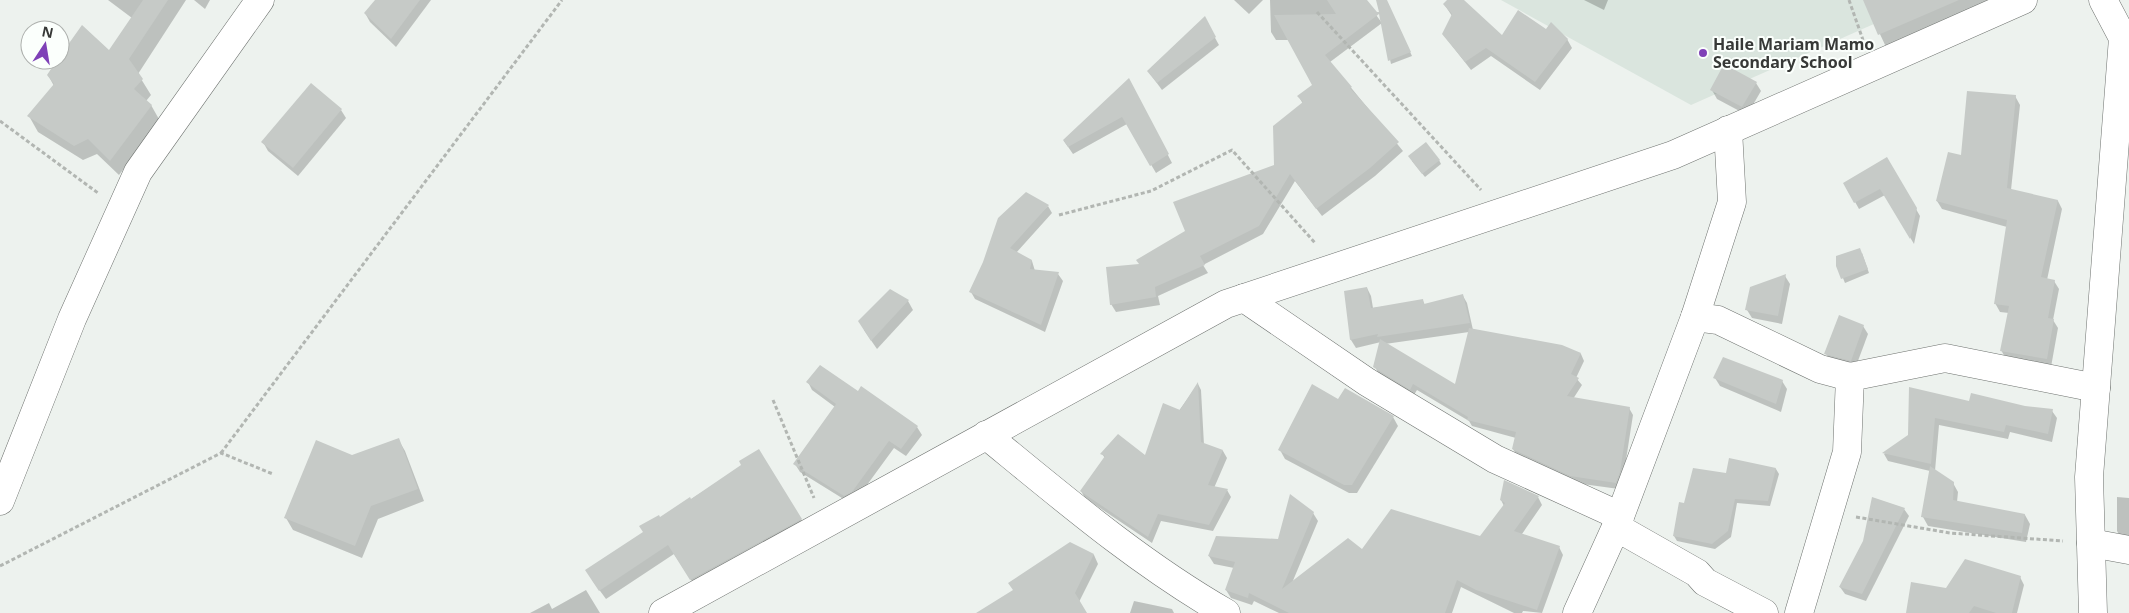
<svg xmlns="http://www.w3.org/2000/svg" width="2129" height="613" font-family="'Noto Sans',sans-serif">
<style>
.built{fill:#dae5de}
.shadow{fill:#0003;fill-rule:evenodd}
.building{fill:#c6cac7}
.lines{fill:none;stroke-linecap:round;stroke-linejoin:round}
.street-casing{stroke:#6e726f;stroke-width:29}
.path{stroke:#b2b6b2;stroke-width:3;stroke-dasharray:4 2.5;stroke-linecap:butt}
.street{stroke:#fff;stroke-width:28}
.poi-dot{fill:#7f41b7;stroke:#fbfffc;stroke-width:2}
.labels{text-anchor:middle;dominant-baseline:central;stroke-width:4;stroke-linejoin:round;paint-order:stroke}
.poi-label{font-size:16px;font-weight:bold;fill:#373937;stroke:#fbfffc;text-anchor:start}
</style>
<rect width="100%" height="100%" fill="#edf2ee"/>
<!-- built -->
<polygon class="built" points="1501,0 1928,0 1691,105"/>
<!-- shadow -->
<g class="shadow">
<polygon points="108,0 186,0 138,74 151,95 146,101 151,105 160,121 119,175 97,154 83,160 38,132 29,116 54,86 48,75 60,58 109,52 132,18"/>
<polygon points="194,0 210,0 205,9"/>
<polygon points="377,0 431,0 396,47 370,22 365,13"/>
<polygon points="1234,0 1263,0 1249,14"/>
<polygon points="1270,0 1365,0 1382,23 1378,0 1386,0 1412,56 1391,64 1382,23 1330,62 1403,151 1375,176 1322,216 1295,181 1263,234 1203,265 1208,273 1158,296 1160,305 1116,312 1111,304 1186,231 1276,165 1303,104 1299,97 1314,85 1289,40 1276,40 1271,32"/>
<polygon points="1449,0 1462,0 1502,37 1547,30 1567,39 1572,48 1540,90 1491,56 1471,70 1443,34 1452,16 1444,4"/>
<polygon points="1584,0 1608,0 1604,10"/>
<polygon points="1864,0 1994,0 1886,47"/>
<polygon points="1204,18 1219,45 1162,90 1148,71"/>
<polygon points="1756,83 1761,91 1747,115 1717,99 1712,90"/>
<polygon points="1133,87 1172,163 1156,173 1127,124 1073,154 1064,141"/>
<polygon points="2015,96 2020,105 2011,190 2058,201 2062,209 2047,280 2054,281 2059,289 2053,320 2058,328 2051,367 2006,359 2001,350 2009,313 2000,312 1995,303 2007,227 1942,209 1937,201 1962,157"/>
<polygon points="341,110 346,118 298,176 268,151 263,142"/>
<polygon points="1887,159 1920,216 1914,244 1885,195 1859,209 1845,184"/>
<polygon points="1439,160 1441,164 1425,177 1412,161"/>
<polygon points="1048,206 1052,213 1016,253 1032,261 1035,271 1058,274 1063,281 1045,332 975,299 971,292 984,262"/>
<polygon points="1862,253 1869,273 1845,283 1838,266"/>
<polygon points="1785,276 1790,284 1782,324 1752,318 1747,310"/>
<path d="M 1367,288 L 1371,296 L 1373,308 L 1423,301 L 1425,305 L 1463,296 L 1467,303 L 1473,330 L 1562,347 L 1581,354 L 1584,361 L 1576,378 L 1582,385 L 1573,399 L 1629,408 L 1633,415 L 1623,479 L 1619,489 L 1575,483 L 1517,456 L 1513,449 L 1516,438 L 1472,426 L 1469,421 L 1417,390 L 1414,395 L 1379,374 L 1375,367 L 1381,342 L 1356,348 L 1351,340 L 1346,292 ZM 1469,332 L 1456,386 L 1385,344 Z"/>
<polygon points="890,290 908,301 913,310 877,349 864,330"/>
<polygon points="1863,326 1868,334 1855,369 1831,362 1826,354"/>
<polygon points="1715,378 1782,381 1787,389 1781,412 1720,386"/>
<polygon points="808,382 859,393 917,427 922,435 906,456 894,448 856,500 850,503 800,472 795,464 835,407 812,390"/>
<polygon points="1198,384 1201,390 1204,445 1223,451 1227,458 1214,488 1227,490 1231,497 1213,531 1161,521 1152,543 1085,498 1081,491 1105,458 1102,454 1146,457"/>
<polygon points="1911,389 1970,403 2052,411 2057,418 2052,442 2010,432 2008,439 1939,425 1935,471 1953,483 1958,492 1957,502 2025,515 2030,524 2026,542 1928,526 1923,517 1930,471 1888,461 1884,454 1909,436"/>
<polygon points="1338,400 1393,417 1398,426 1357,493 1349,493 1285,459 1280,450"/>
<polygon points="398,439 405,451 424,501 378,519 362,558 293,530 286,518 352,456"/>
<polygon points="743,466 801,519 807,529 697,589 674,554 606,599 592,580 660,519"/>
<polygon points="1776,469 1779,474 1770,506 1737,503 1731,537 1715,549 1677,541 1674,536 1685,505 1727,474"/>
<polygon points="1538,497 1542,505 1522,534 1559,547 1563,555 1542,613 1523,611 1522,613 1514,613 1461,587 1452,613 1279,613 1254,601 1252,605 1231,598 1226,590 1234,568 1214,564 1209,556 1279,540 1313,513 1318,521 1292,583 1362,550 1481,538 1504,506 1501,500"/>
<polygon points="2117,497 2129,498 2129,541 2122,540 2117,531"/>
<polygon points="1904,509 1909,516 1866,601 1845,594 1840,587"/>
<polygon points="1070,544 1094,555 1098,564 1079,602 1086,613 981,613 1014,591"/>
<polygon points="2020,577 2024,585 2017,613 1919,613"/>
<polygon points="586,590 600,613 530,613 549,603 552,609"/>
<polygon points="1134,601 1172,609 1174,613 1130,613"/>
</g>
<!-- building -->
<g class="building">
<polygon points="143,0 168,0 129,59 143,79 134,89 152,105 110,161 88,139 74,146 27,116 54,84 47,75 57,60 60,60 60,56 82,25 109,50"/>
<polygon points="375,0 420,0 391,39 364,13"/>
<polygon points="1327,0 1367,0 1377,12 1379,12 1376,0 1387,0 1411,52 1388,61 1379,14 1325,55 1352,87 1350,88 1399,142 1370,168 1316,209 1290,174 1259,226 1200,256 1205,265 1155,287 1156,297 1110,305 1106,267 1139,264 1136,260 1185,231 1173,202 1274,165 1273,126 1303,102 1297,96 1312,85 1274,15 1336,14"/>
<polygon points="1447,0 1464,0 1502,35 1518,10 1546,29 1551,22 1568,39 1535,82 1486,48 1465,62 1442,34 1452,14 1443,4"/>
<polygon points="1863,0 1959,0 1878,35"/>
<polygon points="1205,16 1216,37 1157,83 1147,71"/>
<polygon points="1724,64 1757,82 1742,107 1710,90"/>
<polygon points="1129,78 1169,154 1150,166 1122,117 1068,147 1063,140"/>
<polygon points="311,83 342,109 293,168 261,142"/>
<polygon points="1967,91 2016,95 2007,188 2058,200 2041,277 2055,280 2048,318 2054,319 2047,359 2000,351 2009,306 1994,304 2007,220 1936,201 1948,152 1961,155"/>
<polygon points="1426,142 1440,160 1422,174 1408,156"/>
<polygon points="1887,157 1917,208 1910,239 1880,189 1854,203 1843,183"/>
<polygon points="1026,192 1049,205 1010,248 1032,260 1030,269 1059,272 1041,325 969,292 983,262 998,218"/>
<polygon points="1860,248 1868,269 1841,279 1836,266 1836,256"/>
<polygon points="1786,274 1778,316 1745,310 1750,287"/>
<polygon points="1367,287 1371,308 1423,299 1424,304 1463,294 1470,323 1377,337 1378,334 1350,340 1344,291"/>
<polygon points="890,289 909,300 871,341 858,321"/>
<polygon points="1839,315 1864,325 1851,361 1824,354"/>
<polygon points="1469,328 1562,345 1581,353 1571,374 1579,378 1567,396 1630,407 1620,472 1616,483 1570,476 1512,449 1516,432 1467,420 1468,417 1413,384 1410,390 1373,367 1380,339 1455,384"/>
<polygon points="1723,357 1783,380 1776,404 1713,378"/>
<polygon points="820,365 858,391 861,386 918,426 901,449 889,441 852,492 844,496 793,464 836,404 806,382"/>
<polygon points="1198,382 1201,442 1223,450 1208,485 1228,489 1209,525 1158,514 1148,537 1080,491 1105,456 1100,454 1118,434 1145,455 1163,403 1180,410"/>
<polygon points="1312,384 1338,399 1345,388 1394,416 1352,485 1344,485 1278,450"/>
<polygon points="1909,387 1969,401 1971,393 2025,406 2053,409 2048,434 2006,425 2004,432 1935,418 1931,464 1882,453 1908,435"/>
<polygon points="399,438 418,489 371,506 355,546 284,518 316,440 352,455"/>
<polygon points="759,449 802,519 690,580 668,545 599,591 585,570 643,532 639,526 659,515 660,517 690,497 691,499 741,465 739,461"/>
<polygon points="1729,458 1776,468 1768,501 1735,499 1728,531 1712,544 1673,536 1679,502 1684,503 1693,468 1726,473"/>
<polygon points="1930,466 1954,482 1953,500 2025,514 2022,533 1921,517"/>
<polygon points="1504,480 1539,496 1514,531 1560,546 1537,610 1476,590 1457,580 1445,613 1289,613 1249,593 1248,598 1225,590 1235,562 1208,556 1216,536 1278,539 1290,494 1314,512 1282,589 1348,538 1362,549 1391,509 1480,536 1505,503 1500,500"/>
<polygon points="1872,497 1905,508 1862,594 1839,587 1863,541"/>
<polygon points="1070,542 1094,554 1075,593 1087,613 976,613 1013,590 1008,583"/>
<polygon points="1965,559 2021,576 2012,613 1996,613 1974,606 1969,613 1906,613 1911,582 1946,588"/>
</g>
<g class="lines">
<defs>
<g id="street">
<polyline points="1244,298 1367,382 1495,459 1620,516"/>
<polyline points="1695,317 1718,320 1820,369 1850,377"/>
<path d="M 986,435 C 1063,498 1139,563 1226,613"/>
<polyline points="0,501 72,319 138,172 260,0"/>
<polyline points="1616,527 1695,317 1732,202 1728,130"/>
<polyline points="2091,543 2129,550"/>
<polyline points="663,613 1226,304 1673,155 2023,0"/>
<polyline points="1577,613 1616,527 1697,573 1705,582 1764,613"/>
<polyline points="1799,613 1847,452 1850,377 1945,358 2096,388"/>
<polyline points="2093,613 2089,477 2123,38 2103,0"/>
</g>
</defs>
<!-- street casing -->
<use href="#street" class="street-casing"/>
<!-- path -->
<g class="path">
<polyline points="1849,0 1863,40"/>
<polyline points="1317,12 1481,190"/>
<polyline points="0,121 98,193"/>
<polyline points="1059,215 1151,191 1232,150 1316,244"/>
<polyline points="773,400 814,498"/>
<polyline points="221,453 562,0"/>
<polyline points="1856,517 1950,533 2063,541"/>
<polyline points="0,566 221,453 273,474"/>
</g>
<!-- street -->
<use href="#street" class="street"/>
</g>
<!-- markers -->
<circle class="poi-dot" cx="1703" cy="53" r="5"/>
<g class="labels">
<!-- poi labels -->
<g class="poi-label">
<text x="1713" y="44">Haile Mariam Mamo<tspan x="1713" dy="18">Secondary School</tspan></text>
</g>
</g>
<!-- north arrow -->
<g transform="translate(45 45) rotate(12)"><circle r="24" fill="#fbfffc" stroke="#adb0ad"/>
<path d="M0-4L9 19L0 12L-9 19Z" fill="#7f41b7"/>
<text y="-8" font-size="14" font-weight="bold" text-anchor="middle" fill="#373937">N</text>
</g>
</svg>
